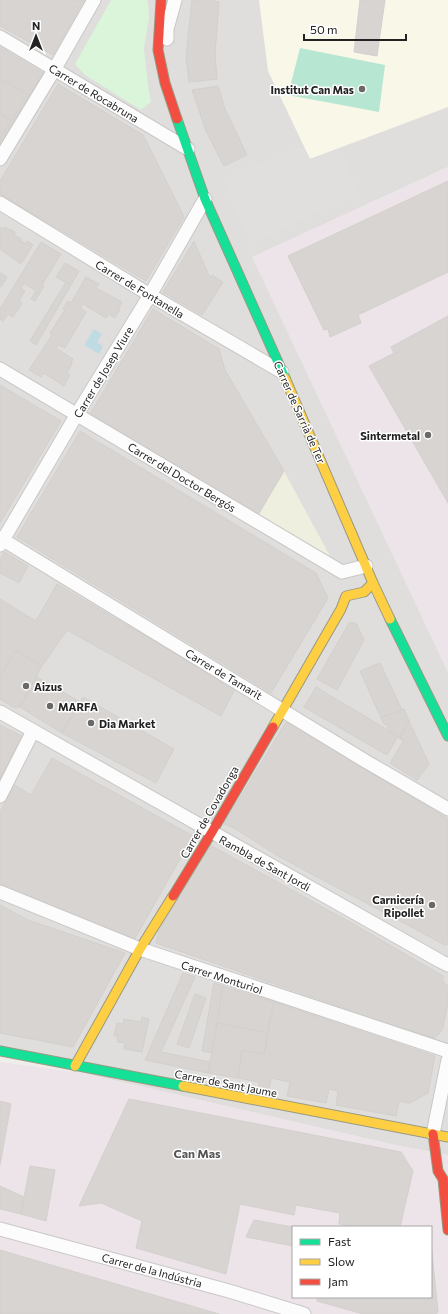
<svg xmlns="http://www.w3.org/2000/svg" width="448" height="1314" font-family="Commissioner,sans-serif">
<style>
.residential{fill:#dfdedc}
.industrial{fill:#ede4e9;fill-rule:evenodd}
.education{fill:#f8f7e8}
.farmland{fill:#efefdf}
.park{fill:#daf5da}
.pitch{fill:#b7e6d2}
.parking{fill:#e0dfde}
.water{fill:#bfdbe3}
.building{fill:#d7d4d2;stroke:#d3d0cc}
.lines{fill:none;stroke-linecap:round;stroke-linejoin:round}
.street-casing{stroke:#c9c8c7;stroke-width:15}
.fast-casing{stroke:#999a82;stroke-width:11}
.slow-casing{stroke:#999a82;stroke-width:11}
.jam-casing{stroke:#999a82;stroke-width:11}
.street{stroke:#fdfcfc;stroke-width:13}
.fast{stroke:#16e098;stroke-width:9}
.slow{stroke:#ffcf43;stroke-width:9}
.jam{stroke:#f24e42;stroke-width:9}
.poi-dot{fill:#6a6968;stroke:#fff;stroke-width:1.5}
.labels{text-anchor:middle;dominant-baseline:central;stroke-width:3;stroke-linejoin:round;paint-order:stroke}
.poi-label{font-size:11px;font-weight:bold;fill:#222;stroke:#fff;text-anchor:end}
.street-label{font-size:11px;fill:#222;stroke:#fff}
.neighbourhood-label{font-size:12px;font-weight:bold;fill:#555;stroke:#fff}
</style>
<rect width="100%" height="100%" fill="#f0eeeb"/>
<!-- residential -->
<polygon class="residential" points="0,0 448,0 448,167 253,257 448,672 448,1155 399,1146 0,1054"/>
<!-- industrial -->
<g class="industrial">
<polygon points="448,167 448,672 252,257"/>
<path d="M 0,1062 L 83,1073 L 399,1146 L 448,1155 L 448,1314 L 0,1314 ZM 293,1227 L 431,1227 L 431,1297 L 293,1297 Z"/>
</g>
<!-- education -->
<polygon class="education" points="259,0 448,0 448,107 310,159 268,71"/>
<!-- farmland -->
<polygon class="farmland" points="284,471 331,558 258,515"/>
<!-- park -->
<polygon class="park" points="111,0 146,0 148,1 149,18 144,48 148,85 151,102 141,110 85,75 75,64"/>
<!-- pitch -->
<polygon class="pitch" points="300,48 385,65 379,112 288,95"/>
<!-- parking -->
<polygon class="parking" points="303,146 310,159 340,148 358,193 251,244 223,179"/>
<!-- water -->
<polygon class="water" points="94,329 102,334 97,342 103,346 99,354 84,345"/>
<!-- building -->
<g class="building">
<polygon points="0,0 84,0 53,55 0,26"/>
<polygon points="192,0 210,0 219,2 215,55 217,79 189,82 186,57"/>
<polygon points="360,0 385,0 377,56 354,52"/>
<polygon points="0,47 43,73 0,145"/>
<polygon points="0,78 28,95 11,121 0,114"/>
<polygon points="58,84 143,135 184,217 146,281 0,194 0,181"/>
<polygon points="218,86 225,109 247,155 224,166 206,131 192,90"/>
<polygon points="0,114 11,121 0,139"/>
<polygon points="448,181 448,272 358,315 361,323 330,337 328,329 324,330 288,256"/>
<polygon points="0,227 4,229 5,227 10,230 10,229 15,232 14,235 21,239 20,240 26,244 27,241 33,245 21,264 0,249"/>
<polygon points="194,241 210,278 212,275 223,282 202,315 163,292"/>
<polygon points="41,242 61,254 42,285 44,286 35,301 31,299 36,291 24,283 21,289 25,291 19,301 22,303 13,317 8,314 3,321 0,319 0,309"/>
<polygon points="65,263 79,271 71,285 56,277"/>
<polygon points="0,273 7,277 1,287 0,286"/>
<polygon points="86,277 99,284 96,288 122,302 118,309 120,309 115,318 109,314 106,318 83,304 80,308 86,312 65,348 58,345 56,348 73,359 71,363 72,364 67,373 70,375 64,386 44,373 41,377 29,370 52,335 50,333 65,310 63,309 68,301 71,303"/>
<polygon points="66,282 71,285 36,345 30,341"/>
<polygon points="153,309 219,349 225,370 284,471 258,515 90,414"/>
<polygon points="448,316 448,503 369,366 394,353 391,347"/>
<polygon points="0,385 61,421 0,523"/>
<polygon points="80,431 316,573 328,598 271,693 17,537"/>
<polygon points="4,552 28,566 19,583 0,573 0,560"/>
<polygon points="57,584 235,689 221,716 67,630 42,666 19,652 14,652 0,677 0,599 36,621"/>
<polygon points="349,623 356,623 364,640 337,690 317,679"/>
<polygon points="14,652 19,652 42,666 20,707 15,708 0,699 0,677"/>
<polygon points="380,663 402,710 381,718 360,671"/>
<polygon points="37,677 80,702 62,733 20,707"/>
<polygon points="316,687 398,736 387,755 304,707"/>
<polygon points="83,697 174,749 156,783 62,733"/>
<polygon points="404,709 409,721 400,738 404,740 403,741 390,731 387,725 384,724 381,718"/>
<polygon points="409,721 429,764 417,780 390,763 404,740 400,738"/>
<polygon points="286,722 448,819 448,944 445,945 278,856 234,828 224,824"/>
<polygon points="0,725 22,736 0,779"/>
<polygon points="52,758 193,836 134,940 0,887 0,812 14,785 31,795"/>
<polygon points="210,845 348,921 443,976 443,982 448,986 448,1003 443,1027 440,1033 434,1038 373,1019 330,1003 156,943 159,931"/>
<polygon points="0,905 28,920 125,953 73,1047 0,1033"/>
<polygon points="183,973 195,977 161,1052 210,1062 208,1073 145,1060"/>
<polygon points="214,983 223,986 212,1053 202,1051"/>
<polygon points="223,986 274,1002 267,1033 217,1023"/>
<polygon points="195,994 206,998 189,1048 177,1044"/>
<polygon points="274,1002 435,1056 428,1093 410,1103 399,1101 396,1116 336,1105 338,1091 329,1089 326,1103 287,1096 290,1082 271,1078 269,1092 258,1090 259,1082 238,1078 242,1050 264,1054"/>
<polygon points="142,1017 149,1019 142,1052 124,1049 125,1043 117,1042 118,1036 114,1036 117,1023 123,1024 124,1019 141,1022"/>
<polygon points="217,1023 267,1033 264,1054 242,1050 238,1078 208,1073"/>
<polygon points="129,1099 401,1152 413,1171 400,1227 354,1227 339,1224 340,1213 296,1205 294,1215 240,1204 226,1274 136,1248 142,1221 101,1203 79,1206"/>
<polygon points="0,1101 11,1104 0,1165"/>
<polygon points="30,1166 55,1170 46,1221 21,1214"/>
<polygon points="0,1186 24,1197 21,1214 0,1209"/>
<polygon points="254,1220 293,1227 293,1246 246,1237"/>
<polygon points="431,1243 438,1312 435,1314 363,1314 317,1301 317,1297 431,1297"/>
<polygon points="0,1250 219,1314 0,1314"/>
</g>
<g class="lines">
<defs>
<g id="street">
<polyline points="0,37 188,149"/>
<polyline points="167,39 167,29 175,0"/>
<polyline points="0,159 54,70 94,0"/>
<polyline points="0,203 150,295 282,372"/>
<polyline points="0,369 342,572 366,566"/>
<polyline points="0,538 367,762 448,809"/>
<polyline points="0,545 77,414 150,295 205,199"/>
<polyline points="0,712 440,961 448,965"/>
<polyline points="0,796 33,731"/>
<polyline points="0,892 140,949 448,1051"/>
<polyline points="433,1134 448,1060"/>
<polyline points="0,1229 229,1291 304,1314"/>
</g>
<g id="fast">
<polyline points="177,119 205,199 285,378"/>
<polyline points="390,619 448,736"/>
<polyline points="0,1051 183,1086"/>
</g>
<g id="slow">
<polyline points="285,378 373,583 390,619"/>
<polyline points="273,727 341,609 346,596 364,592 373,583"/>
<polyline points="75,1066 140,949 173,896"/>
<polyline points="183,1086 448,1137"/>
</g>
<g id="jam">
<polyline points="161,0 158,50 165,83 177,119"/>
<polyline points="173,896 212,832 273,727"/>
<polyline points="433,1134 438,1171 443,1179 448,1230"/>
</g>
</defs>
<!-- street casing -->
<use href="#street" class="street-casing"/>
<!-- fast casing -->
<use href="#fast" class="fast-casing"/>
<!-- slow casing -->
<use href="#slow" class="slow-casing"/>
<!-- jam casing -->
<use href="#jam" class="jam-casing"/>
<!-- street -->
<use href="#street" class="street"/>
<!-- fast -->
<use href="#fast" class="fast"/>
<!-- slow -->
<use href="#slow" class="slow"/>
<!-- jam -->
<use href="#jam" class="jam"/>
</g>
<!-- markers -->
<g class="poi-dot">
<circle cx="362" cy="89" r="4"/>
<circle cx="428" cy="435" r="4"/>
<circle cx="26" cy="686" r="4"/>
<circle cx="50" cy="706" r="4"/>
<circle cx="91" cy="723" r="4"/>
<circle cx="432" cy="905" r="4"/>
</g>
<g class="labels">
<!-- poi labels -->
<g class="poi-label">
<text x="354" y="89">Institut Can Mas</text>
<text x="420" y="435">Sintermetal</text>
<text x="34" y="686" text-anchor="start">Aizus</text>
<text x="58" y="706" text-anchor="start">MARFA</text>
<text x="99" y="723" text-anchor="start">Dia Market</text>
<text x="424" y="899">Carnicería<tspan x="424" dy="13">Ripollet</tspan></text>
</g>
<!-- street labels -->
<g class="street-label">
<text transform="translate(94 93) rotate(31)">Carrer de Rocabruna</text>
<text transform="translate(140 289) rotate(31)">Carrer de Fontanella</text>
<text transform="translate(103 372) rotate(-59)">Carrer de Josep Viure</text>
<text transform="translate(300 412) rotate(66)">Carrer de Sarrià de Ter</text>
<text transform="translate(182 477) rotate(31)">Carrer del Doctor Bergós</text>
<text transform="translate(224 674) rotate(31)">Carrer de Tamarit</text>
<text transform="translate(209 812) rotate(-60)">Carrer de Covadonga</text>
<text transform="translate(265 863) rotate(29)">Rambla de Sant Jordi</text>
<text transform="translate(222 977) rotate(18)">Carrer Monturiol</text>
<text transform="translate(226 1083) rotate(11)">Carrer de Sant Jaume</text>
<text transform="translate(152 1270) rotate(15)">Carrer de la Indústria</text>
</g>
<!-- neighbourhood labels -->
<g class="neighbourhood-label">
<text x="197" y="1153">Can Mas</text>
</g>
</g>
<!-- legend -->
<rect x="292" y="1226" width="140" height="72" fill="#ffffff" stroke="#a7a7a7"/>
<rect x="300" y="1239" width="20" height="6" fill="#16e098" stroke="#a7a7a7"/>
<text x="328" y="1246" font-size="12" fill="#222222">Fast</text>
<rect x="300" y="1259" width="20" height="6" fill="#ffcf43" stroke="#a7a7a7"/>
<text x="328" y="1266" font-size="12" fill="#222222">Slow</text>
<rect x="300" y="1279" width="20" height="6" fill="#f24e42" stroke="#a7a7a7"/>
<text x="328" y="1286" font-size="12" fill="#222222">Jam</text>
<!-- north arrow -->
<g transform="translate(36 36)" stroke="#ffffff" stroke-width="3" paint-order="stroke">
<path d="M0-3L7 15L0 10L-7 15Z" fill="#222222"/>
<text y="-6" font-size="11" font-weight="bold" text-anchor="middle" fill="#222222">N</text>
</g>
<!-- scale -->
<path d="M304 34v6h102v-6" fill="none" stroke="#222222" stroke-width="2"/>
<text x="310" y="34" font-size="12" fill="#222222" stroke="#ffffff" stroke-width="3" paint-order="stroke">50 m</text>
</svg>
